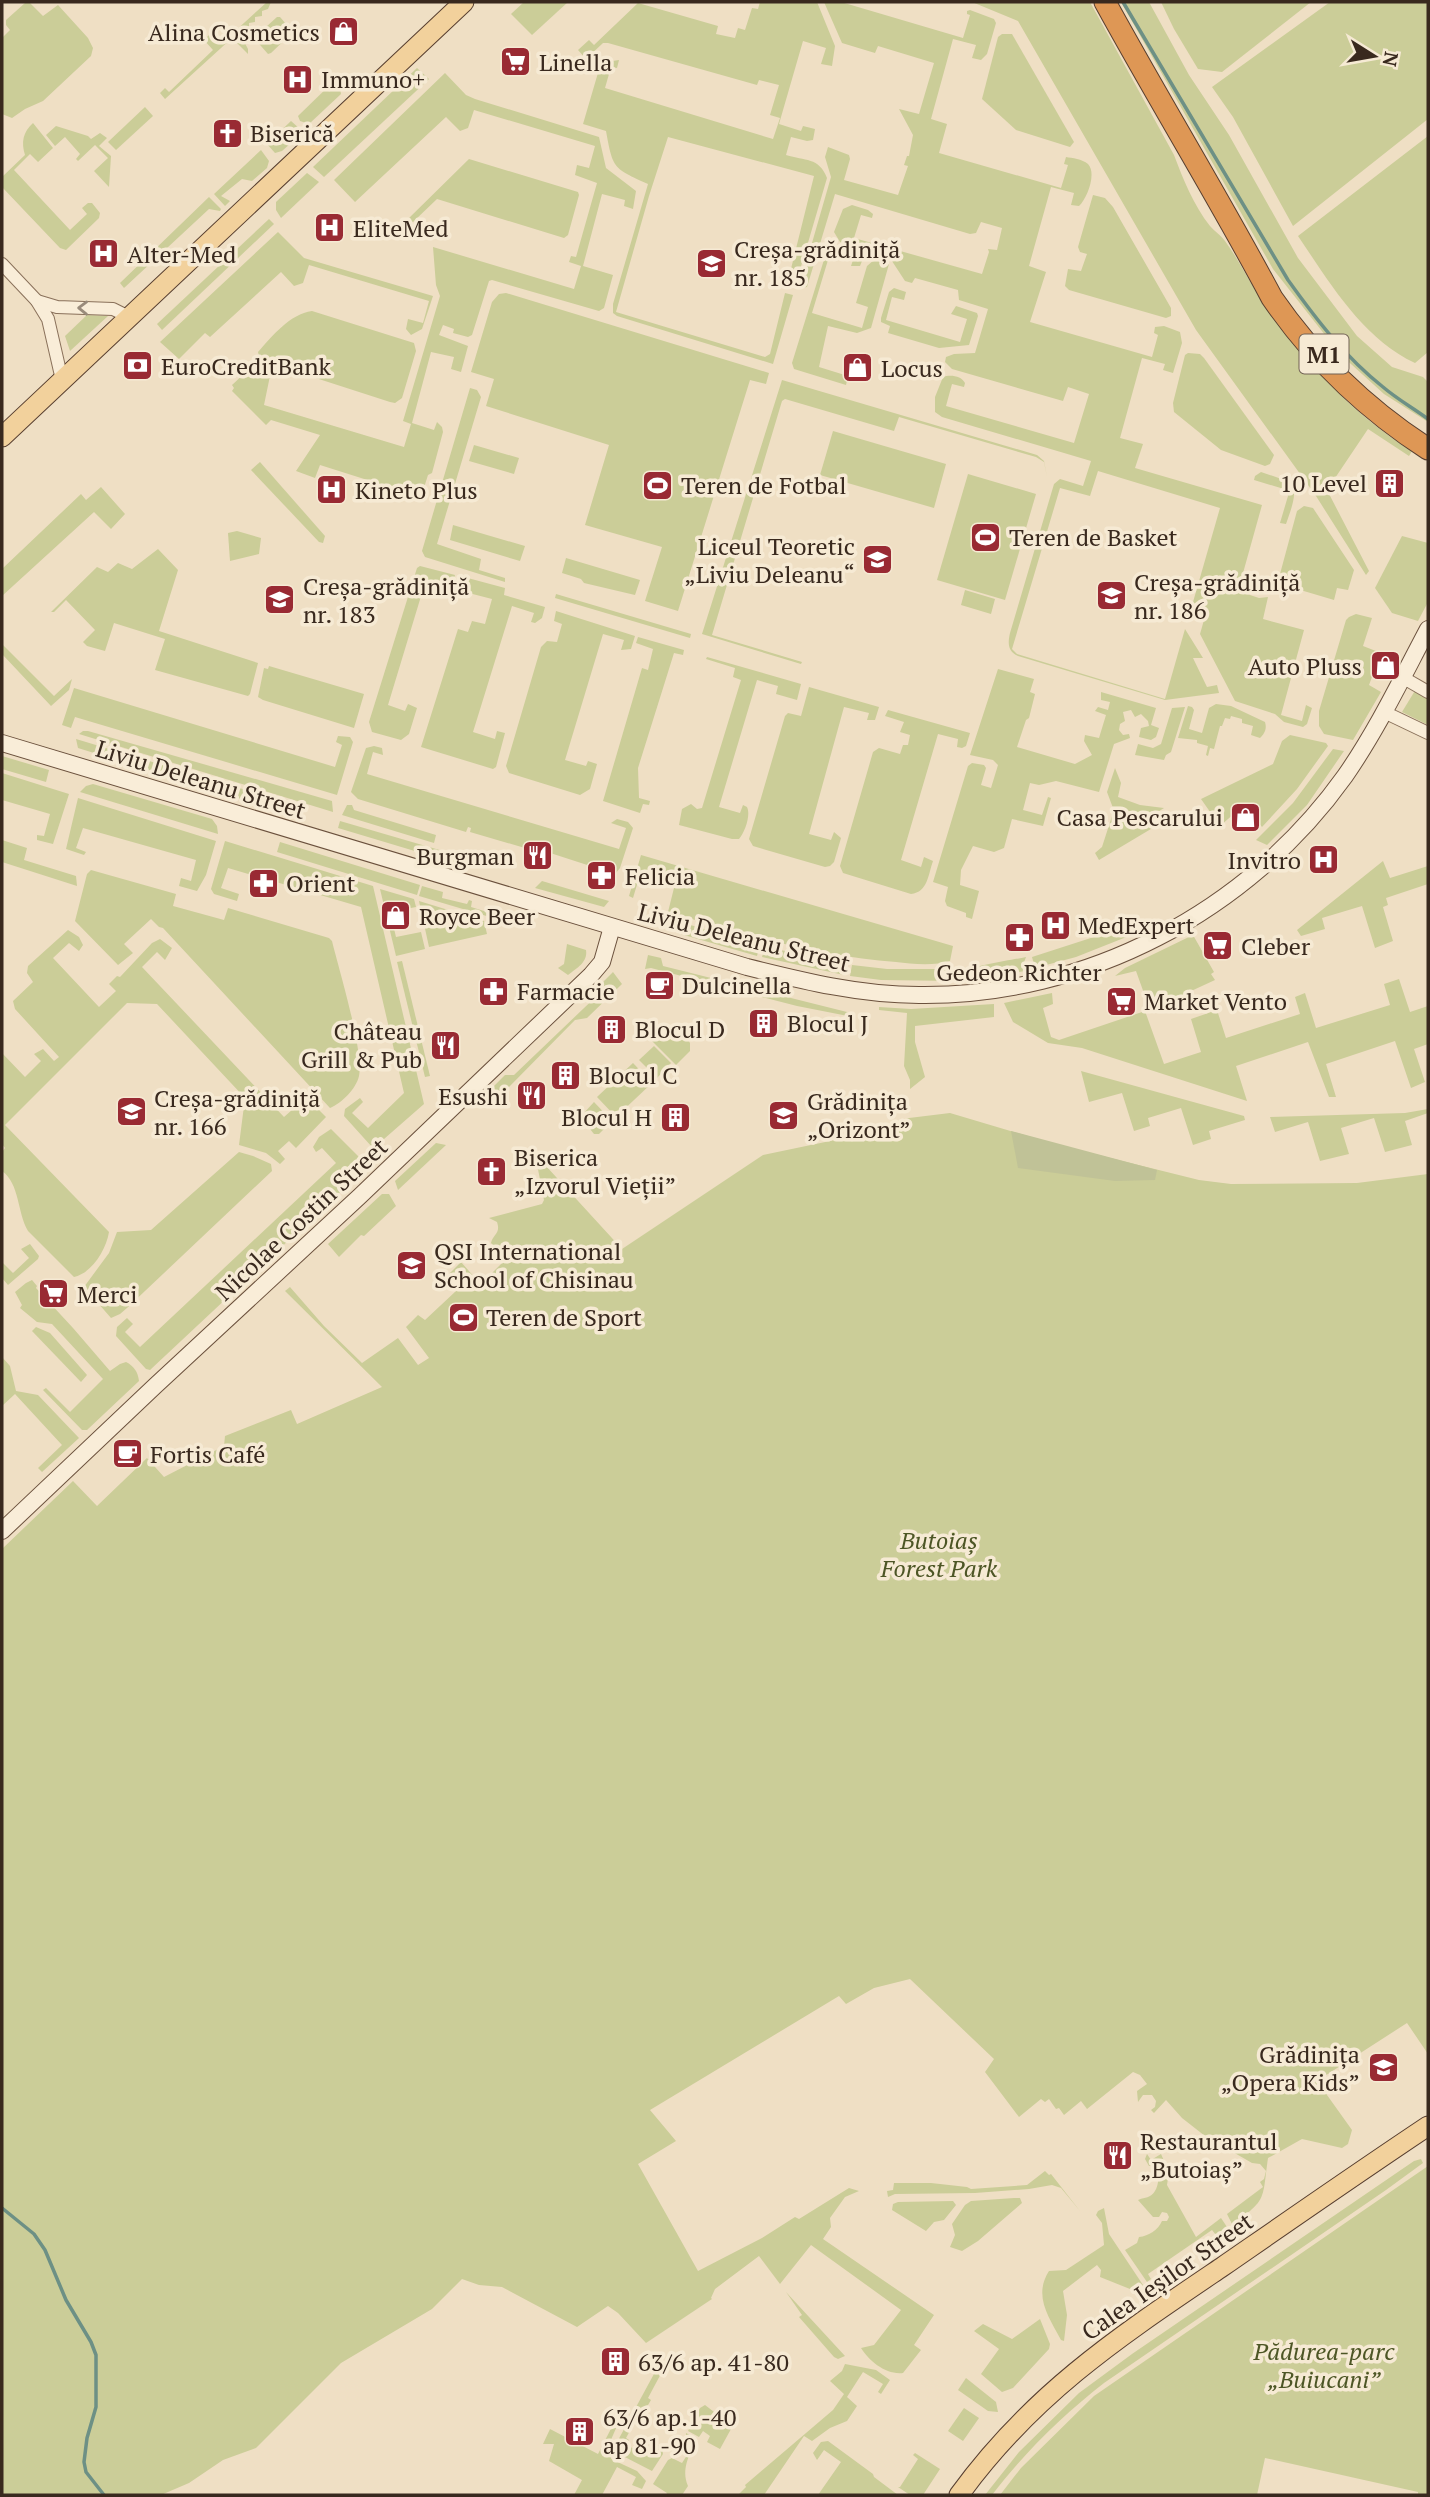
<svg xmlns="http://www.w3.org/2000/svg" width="1430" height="2497" font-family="'PT Serif',serif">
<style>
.green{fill:#cbcd98}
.cemetery{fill:#c0c297}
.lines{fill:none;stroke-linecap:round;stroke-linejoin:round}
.stream{stroke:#6d9085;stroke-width:3.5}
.street-casing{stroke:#89705a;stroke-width:14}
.secondary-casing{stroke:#6b513d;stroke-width:18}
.primary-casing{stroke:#573e2f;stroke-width:21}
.highway-casing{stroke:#573e2f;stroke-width:23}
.street{stroke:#f9edd8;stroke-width:12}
.secondary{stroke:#f9edd8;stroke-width:16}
.primary{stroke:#f2d19c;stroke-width:19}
.highway{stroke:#de9755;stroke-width:21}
.oneway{stroke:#998b7b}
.labels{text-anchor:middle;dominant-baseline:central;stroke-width:7;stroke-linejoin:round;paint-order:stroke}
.shield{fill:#f6ead4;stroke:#726355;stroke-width:2}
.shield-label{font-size:23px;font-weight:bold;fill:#39291e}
.poi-label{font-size:24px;fill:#39291e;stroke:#f6ead4;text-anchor:start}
.street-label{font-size:24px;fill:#39291e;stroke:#f6ead4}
.park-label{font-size:24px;font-style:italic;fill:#4d5625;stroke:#f6ead4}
</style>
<rect width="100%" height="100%" fill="#efdfc4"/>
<!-- green -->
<g class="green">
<polygon points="267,2 271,2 268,9 262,11 262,16 255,17 255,22 249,23 249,28 239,32 248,49 248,54 232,38 165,99 160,93 165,88 169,92 213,50 204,40 210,34 222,43"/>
<polygon points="524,2 568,2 532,35 511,14"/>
<path d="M 760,2 L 817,2 L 835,46 L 832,66 L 821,64 L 826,48 L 803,41 L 779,124 L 801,131 L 803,126 L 815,129 L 813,140 L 807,141 L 791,137 L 786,155 C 805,161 819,157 827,178 L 795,287 L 787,285 L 814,176 L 668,137 L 649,196 L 616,312 L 765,357 L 770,354 L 785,293 L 793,295 L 773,364 L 617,316 L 613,313 L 613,304 L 648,184 C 613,168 613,169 606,131 L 583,124 L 600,66 L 606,62 L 619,60 L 617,68 L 611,67 L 605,88 L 773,139 L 780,118 L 770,115 L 779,85 L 759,80 L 757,85 L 608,43 L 603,43 L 586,59 L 578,50 L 589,40 L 594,45 L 638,3 L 718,26 L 716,34 L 735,38 L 738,28 L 745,30 L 752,8 L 758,9 Z"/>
<path d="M 824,2 L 841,2 L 963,38 L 970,15 L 967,14 L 967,11 L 970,10 L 994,19 L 996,23 L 987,54 L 981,60 L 972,58 L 976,45 L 953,39 L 931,119 L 947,124 L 939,153 L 1061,188 L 1068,165 L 1064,164 L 1066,157 C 1072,158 1082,159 1088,164 C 1097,173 1087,199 1079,206 L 1071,205 L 1074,193 L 1051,187 L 1029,266 L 1046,272 L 1030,322 L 1152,357 L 1158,335 L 1154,333 L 1155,327 L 1164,326 L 1180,332 L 1182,343 L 1173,373 L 1163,370 L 1165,364 L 1142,358 L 1120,438 L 1143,444 L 1135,468 L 1262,505 L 1238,591 L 1259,598 L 1268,597 L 1263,619 L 1304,630 L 1281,715 L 1302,721 L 1306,705 L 1312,708 L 1307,724 L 1303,727 L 1284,722 L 1275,714 L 1235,701 L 1200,634 L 1204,620 L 1189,616 L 1220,508 L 1098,471 L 1090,496 L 1060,488 L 1012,649 L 1017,654 L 1165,699 L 1185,629 L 1203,658 L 1193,658 L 1207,687 L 1217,685 L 1219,693 L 1165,700 L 1018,656 C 1007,651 1008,642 1010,633 L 1054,484 L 1060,479 L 1083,486 L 1091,461 L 942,417 L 935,412 L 935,397 L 943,377 C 950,374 962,376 965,383 L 964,387 L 952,384 L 946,406 L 1074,443 L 1089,394 L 1068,387 L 1063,401 L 952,369 L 945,362 L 946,357 L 954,354 L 975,353 L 988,309 L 959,300 L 958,290 L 915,278 L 912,283 L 905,281 L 890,258 L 840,242 L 834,232 L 843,209 L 852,205 L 868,210 L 873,214 L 872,218 L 861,215 L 854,238 L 982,274 L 989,252 L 988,249 L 997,250 L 1002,228 L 981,222 L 976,233 L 970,234 L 835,194 L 807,287 L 799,288 L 831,177 L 825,157 L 828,147 L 849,155 L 850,159 L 844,180 L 898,195 L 908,166 L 904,165 L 907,156 L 909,156 L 913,135 L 899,109 L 919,114 L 934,63 L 878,46 L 875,53 L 842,43 Z"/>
<path d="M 972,2 L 1090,2 L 1174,155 C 1183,179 1194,206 1210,226 C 1215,232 1221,235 1225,241 C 1239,260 1249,281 1262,301 C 1301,358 1353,415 1412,451 L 1409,456 L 1368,429 L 1327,490 L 1369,571 L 1366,575 L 1316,496 L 1196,330 L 1018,21 Z"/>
<polygon points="1121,2 1149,2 1189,75 1229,135 1298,258 1357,336 1392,367 1423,377 1428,382 1428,422 1384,394 1340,354 1273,269"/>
<polygon points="1161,2 1311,2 1222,72 1198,69 1174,29"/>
<polygon points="1330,2 1428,2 1428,119 1293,226 1233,117 1212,87"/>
<polygon points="25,3 30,3 43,16 58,5 88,38 93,48 91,56 43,101 25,109 12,118 2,114 2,38 10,30 6,25 6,20"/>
<polygon points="277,17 280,17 293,32 271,53 268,54 254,38"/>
<polygon points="1002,34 1012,34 1074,142 1070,147 1016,130 982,99 998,37"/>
<polygon points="417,68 429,79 324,177 313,167"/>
<path d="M 445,73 L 466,95 L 475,99 L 599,137 L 606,168 L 636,191 L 633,209 L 624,206 L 625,200 L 602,194 L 583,266 L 613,275 L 604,308 L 599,311 L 492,280 L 489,281 L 472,335 L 468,337 L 453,333 L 454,329 L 443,325 L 439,335 L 468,346 L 461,372 L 451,369 L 454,357 L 431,352 L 412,423 L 434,430 L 437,422 L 442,427 L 443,432 L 432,473 L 428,475 L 421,497 L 320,465 L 315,478 L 296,471 L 320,435 L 271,420 L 266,425 L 232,391 L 234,388 L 232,385 C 248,371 249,364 271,371 L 264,405 L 404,447 L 411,424 L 403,421 L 440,296 L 436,285 L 433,247 L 574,289 L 581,266 L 569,262 L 571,256 L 576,257 L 597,183 L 575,175 L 577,165 L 589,168 L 595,146 L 474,110 L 468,128 L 460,131 L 446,117 L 355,202 L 334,180 Z"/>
<polygon points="334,81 340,88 341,94 309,124 300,121 298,116"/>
<polygon points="145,107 153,116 116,150 108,142"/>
<polygon points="291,121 300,129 300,135 282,151 275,153 267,144"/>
<path d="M 33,123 L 53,148 L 38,162 L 30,154 L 14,170 L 70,230 L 87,214 L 82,208 L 88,203 L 92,203 L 100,213 L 99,218 L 66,250 L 60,248 L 2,187 L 2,177 L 25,155 C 21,142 23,132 33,123 Z"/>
<polygon points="56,126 88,136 91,139 100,133 107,138 99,146 111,156 109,187 94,171 108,158 95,145 78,161 76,159 80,154 65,137 55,146 46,135"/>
<path d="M 1428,136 L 1428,352 L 1415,363 C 1362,338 1330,283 1298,236 Z"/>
<polygon points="261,150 269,161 267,168 252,181 242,179 221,196 230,201 225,206 214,194"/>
<polygon points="469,159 578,192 579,195 568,235 564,238 437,199 413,222 408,219"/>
<polygon points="307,173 319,182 281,218 276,210 276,202"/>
<polygon points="1093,195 1105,198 1113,207 1171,308 1171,316 1166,318 1069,290 1065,286 1068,269 1081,271 1087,254 1080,252 1078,247"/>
<polygon points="209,197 221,209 220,211 209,209 124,288 120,283"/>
<polygon points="269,219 274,224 162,330 157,324"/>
<polygon points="278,232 304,258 433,296 422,329 411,335 406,329 408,319 423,323 429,301 309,265 303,283 294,286 281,272 210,337 205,333 179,359 160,342"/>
<polygon points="830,248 859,255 862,261 860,266 851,266 854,257 831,250 812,313 862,328 868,307 856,303 867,266 874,260 889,264 871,328 857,333 828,326 819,367 848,376 846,385 794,369 792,363 827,250"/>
<polygon points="894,288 906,292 904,300 892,297 886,320 960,342 967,319 951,314 956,306 977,313 978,316 969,345 939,348 888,333 890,326 881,322 881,318 889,292"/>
<polygon points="506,293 769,373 766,384 750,380 678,611 645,601 662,547 585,525 609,445 486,406 494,379 471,372 492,302 499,294"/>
<path d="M 312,311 L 414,343 L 416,351 L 402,398 L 395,403 L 390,402 L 260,360 L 258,352 C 272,336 290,314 312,311 Z"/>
<polygon points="87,315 108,316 70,351 65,336"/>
<polygon points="1188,353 1200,354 1204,358 1274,455 1270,464 1265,466 1221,450 1174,412 1173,403 1185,355"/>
<polygon points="782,380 1037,455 1044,461 1047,477 1044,462 1036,457 899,417 894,431 785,399 782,401 712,635 802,662 801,664 702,634"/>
<polygon points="470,388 477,390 481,397 437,544 481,559 479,570 505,578 505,582 425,557 422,551"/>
<polygon points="833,431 946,464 934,508 820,475"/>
<polygon points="474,445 519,458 514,474 469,461"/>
<polygon points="260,462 325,536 323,543 319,542 251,470"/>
<path d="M 1261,472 C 1298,484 1300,485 1286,524 L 1280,523 L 1288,496 L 1284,489 L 1254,480 L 1255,476 Z"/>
<polygon points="968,474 1036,494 1005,600 937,580"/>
<polygon points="101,487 125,514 111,529 94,512 2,596 2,569 81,494 86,500"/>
<polygon points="1304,506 1313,508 1354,570 1348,590 1337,588 1334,600 1287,586 1280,574 1297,511"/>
<polygon points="453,525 525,546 520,561 450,540"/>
<polygon points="237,531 261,538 259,554 230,561 228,533"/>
<polygon points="1402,536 1428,543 1428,602 1418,621 1392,613 1375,588"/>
<polygon points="158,549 178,570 159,631 258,663 250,694 248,696 155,670 165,639 114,623 105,651 87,646 83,642 95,630 66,600 54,612 51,612 97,567 108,572 118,563 132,569"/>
<polygon points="566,558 640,580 635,595 584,583 581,579 562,573"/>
<polygon points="420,566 455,575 450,594 441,593 442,587 425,583 388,705 405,711 408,704 417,708 409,734 401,740 372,732 369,722 417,568"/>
<polygon points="464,577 505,588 504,595 545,607 542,618 535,623 531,622 534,613 512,606 473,732 495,739 497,731 505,733 496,767 493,769 421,747 458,629 468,632 472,621 485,624 492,599 461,591"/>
<polygon points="965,590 995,599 991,614 961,605"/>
<polygon points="556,594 691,634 690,638 555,598"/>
<polygon points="556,611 635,636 631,649 621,650 624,640 603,634 565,760 586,766 588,761 597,764 590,789 580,795 509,773 506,766 541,647 547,641 557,642 562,624 554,621"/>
<polygon points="1356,614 1372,618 1363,646 1381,653 1369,685 1381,692 1353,740 1324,734 1319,726 1319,711 1346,620 1349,617"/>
<polygon points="638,637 684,650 683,655 674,653 638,768 639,798 650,801 649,805 643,804 640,813 603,801 642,668 648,670 653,649 636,643"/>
<polygon points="2,644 54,696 72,679 69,690 51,706 2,654"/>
<path d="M 707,657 L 801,684 L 797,700 L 776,694 L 778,686 L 757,680 L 719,807 L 740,813 L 743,805 L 747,807 C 751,815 745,832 739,839 L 732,839 L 679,825 L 682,809 L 691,804 L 697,809 L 702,808 L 741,680 L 733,677 L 735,668 L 706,659 Z"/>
<polygon points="269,666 364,694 354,728 263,700 258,697 264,668 268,669"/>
<polygon points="998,669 1034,679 1030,692 1035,694 1029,718 1026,720 1017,747 1075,764 1092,755 1084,741 1085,735 1099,738 1106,715 1095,711 1098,707 1108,710 1110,702 1101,700 1101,692 1156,708 1151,725 1159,728 1156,737 1151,740 1139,737 1141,728 1149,726 1148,721 1141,714 1135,717 1131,710 1123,712 1125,721 1120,724 1119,730 1123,735 1129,734 1130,738 1114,744 1099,792 1056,781 1039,785 1030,783 1023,810 1042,815 1048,797 1051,798 1043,826 1012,819 1004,848 994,852 973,846 961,870 960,885 979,891 972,919 966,917 966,913 947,906 945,901 948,887 933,882 968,766 972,763 984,765 986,768 981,785 991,788 998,765 993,760 970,755"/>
<polygon points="809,687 879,707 875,720 867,720 869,713 844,707 809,834 831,840 834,832 841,838 834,862 830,866 825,867 753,846 749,839 785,716 788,713 801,716"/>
<polygon points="74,688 335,767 342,745 336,742 338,736 350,737 353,742 337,795 75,717 71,728 62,725"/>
<polygon points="1416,689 1428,696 1428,725 1402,712"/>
<path d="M 1216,704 L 1231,706 L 1265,722 C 1267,729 1265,733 1260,738 L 1251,735 L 1253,726 L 1242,723 L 1242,719 L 1231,716 L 1230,719 L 1225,718 L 1222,726 L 1220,726 L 1214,749 L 1210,748 L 1208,756 L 1206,755 L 1208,746 L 1197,743 L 1197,740 L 1178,738 L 1188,706 L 1192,707 L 1194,710 L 1189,729 L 1202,733 L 1209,708 Z"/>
<polygon points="1185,707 1171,752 1166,755 1164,760 1135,755 1138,744 1153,748 1161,744 1172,708"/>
<path d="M 888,710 L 970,733 L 966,746 L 962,748 L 957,747 L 958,739 L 938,734 L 901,860 L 921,867 L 924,857 L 933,861 C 928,875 928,892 911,894 L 843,873 L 840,866 L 873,752 L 879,748 L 900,754 L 903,745 L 908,745 L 910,735 L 900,732 L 904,722 L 885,716 Z"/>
<polygon points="83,731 88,731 332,801 333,812 79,734"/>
<polygon points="1290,735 1326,743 1328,746 1297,789 1262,827 1244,805 1220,826 1201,799 1273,764 1282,741"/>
<polygon points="76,739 289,803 286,813 78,748"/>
<polygon points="374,746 382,748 383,755 373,752 367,774 619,849 626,828 611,823 617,819 628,822 633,828 620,868 615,874 541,850 535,851 470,832 471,828 468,827 466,832 358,799 351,792 366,748"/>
<polygon points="1333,749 1344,751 1307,805 1267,845 1256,840 1293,803"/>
<polygon points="2,756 49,770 46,782 2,769"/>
<polygon points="1115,768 1121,783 1118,797 1140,805 1164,808 1148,818 1113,808 1107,792"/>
<polygon points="2,773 69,794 53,844 37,840 37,835 44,836 50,814 2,800"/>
<polygon points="93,784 212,819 217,826 218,834 80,792 86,786"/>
<polygon points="78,798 216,841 206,875 197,891 179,886 181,878 191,881 196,860 83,828 76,848 86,852 84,855 66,849"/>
<polygon points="347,805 352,805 354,810 436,835 434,843 342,815"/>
<polygon points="1169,814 1171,817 1099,860 1095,853 1102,847 1112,816 1149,827"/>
<polygon points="340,821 460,856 458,864 338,828"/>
<polygon points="2,840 27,848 24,860 76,876 77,886 2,862"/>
<polygon points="225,841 373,886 424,1104 376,1146 372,1147 344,1116 345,1109 360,1098 363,1102 352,1113 368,1128 404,1093 361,907 228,868 221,888 239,894 237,901 214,894 211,889"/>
<polygon points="280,842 420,885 417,895 277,852"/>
<path d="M 641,855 L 953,946 L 950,961 C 934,966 912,964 896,962 C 818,956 742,934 668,912 L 674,888 L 639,878 L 633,898 L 629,896 Z"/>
<polygon points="1383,861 1390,878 1428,866 1428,884 1386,898 1388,905 1383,907 1393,941 1375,948 1362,906 1322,918 1325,929 1301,936 1297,930"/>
<path d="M 91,870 L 176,894 L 173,906 L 224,920 L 228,908 L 329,938 L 332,941 C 339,970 364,1051 359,1076 C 356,1089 342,1103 330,1108 L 163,928 L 159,927 L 151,919 L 124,944 L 133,953 L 118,965 L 75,921 L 87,874 Z"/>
<polygon points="542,881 609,901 604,907 535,888"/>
<polygon points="422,886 443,892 442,898 467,904 469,900 472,901 471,907 500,916 500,920 419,896"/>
<polygon points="380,889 414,899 416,907 390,912 396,937 421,932 425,949 396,956"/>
<polygon points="419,901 484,921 487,934 429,947"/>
<polygon points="680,922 760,945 757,956 677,933"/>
<polygon points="1128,926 1134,934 1076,957 1035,968 1032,957"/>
<path d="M 68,930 L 79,937 L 83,945 L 79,951 L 69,943 L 53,958 L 99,1007 L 116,991 L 109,984 L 117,976 L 120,977 L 152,943 L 160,939 L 172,948 L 165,960 L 157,952 L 142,967 L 284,1117 L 301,1102 L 295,1096 L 300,1091 L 326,1117 L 296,1148 L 289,1141 L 278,1151 L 285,1159 L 280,1164 L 266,1153 L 239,1145 L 245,1098 L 157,1004 L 127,1003 L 5,1125 L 109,1232 C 106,1250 92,1273 74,1277 L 28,1231 C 17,1212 20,1184 2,1171 L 2,1152 L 5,1148 L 2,1144 L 2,1053 L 25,1077 L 41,1061 L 34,1054 L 43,1049 L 54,1061 L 59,1057 L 15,1009 L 13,1001 L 33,982 L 27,973 L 28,966 Z"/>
<polygon points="1193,935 1214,972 1211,974 1215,980 1150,1010 1136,971 1115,976 1125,968"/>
<path d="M 567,944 L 586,950 C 588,962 577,968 568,975 L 558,968 L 564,964 Z"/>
<polygon points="765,947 846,963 844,975 762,957"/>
<polygon points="648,955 661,958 663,966 855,1014 853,1017 797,1006 651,968 645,969"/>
<path d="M 1026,957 L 1023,965 L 1025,971 L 985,978 L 968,977 L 968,971 C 975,965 1013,960 1026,957 Z"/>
<polygon points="402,961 430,1076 425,1077 397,962"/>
<polygon points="852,965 887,969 960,969 956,981 881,980 850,976"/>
<polygon points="613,972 622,984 587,1018 575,1020 502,1094 492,1092 490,1086 493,1087 505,1075 514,1075 606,987 599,986"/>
<polygon points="1399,979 1410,1012 1428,1006 1428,1044 1414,1049 1425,1082 1411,1088 1395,1041 1326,1064 1336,1097 1329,1097 1308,1042 1236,1066 1247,1101 1082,1048 1048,1043 1013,1022 1004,1003 1052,993 1053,1004 1043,1008 1051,1037 1059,1040 1145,1011 1164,1064 1201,1052 1191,1019 1217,1010 1226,1038 1300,1014 1295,997 1305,993 1316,1028 1390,1005 1384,984"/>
<polygon points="994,1004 994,1017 915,1026 915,1042 925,1077 910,1089 910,1080 904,1066 907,1013 879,1010 879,1007 911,1009"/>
<polygon points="663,1036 688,1040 690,1043 690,1051 676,1065 652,1041"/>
<polygon points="654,1046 671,1063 657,1078 639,1060"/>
<polygon points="633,1063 652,1083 616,1117 597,1097"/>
<polygon points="1081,1071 1244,1116 1245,1120 1209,1131 1211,1139 1193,1145 1181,1108 1148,1118 1150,1126 1134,1131 1122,1093 1089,1102"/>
<polygon points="594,1102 612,1121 599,1134 594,1134 582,1119 583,1114"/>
<polygon points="1428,1109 1428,1113 1405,1121 1412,1145 1385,1152 1374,1118 1341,1128 1349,1154 1320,1161 1308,1122 1275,1132 1270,1117 1405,1113"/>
<path d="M 950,1113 L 1058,1145 L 1199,1180 L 1231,1184 L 1357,1183 L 1428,1174 L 1428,2054 L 1407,2023 L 1317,2081 L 1352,2130 L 1348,2144 L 1342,2148 L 1302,2139 L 1268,2158 C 1262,2199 1268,2200 1232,2224 L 1227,2214 L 1263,2187 L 1260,2182 L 1264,2179 L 1266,2171 L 1260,2164 L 1252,2163 L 1205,2136 L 1182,2118 L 1166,2100 L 1154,2113 L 1151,2110 L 1155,2107 L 1156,2101 L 1152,2095 L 1143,2095 L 1138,2102 L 1137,2091 L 1147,2084 L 1140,2075 L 1133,2072 L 1087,2109 L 1081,2101 L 1064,2115 L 1059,2108 L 1056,2109 L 1049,2099 L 1045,2102 L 1041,2099 L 1019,2117 L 985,2072 L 994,2059 L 910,1979 L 874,1988 L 846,2004 L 839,1996 L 650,2110 L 676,2141 L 638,2164 L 698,2271 L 762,2238 L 795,2217 L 799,2219 L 849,2188 L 859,2191 L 845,2197 L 830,2218 L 831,2227 L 823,2239 L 934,2315 L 914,2345 L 921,2350 L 903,2373 C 886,2375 869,2361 861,2348 L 874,2345 L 901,2310 L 811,2245 L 780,2284 L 759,2256 L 715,2289 L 711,2298 L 712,2299 L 646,2343 L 618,2313 L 608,2306 L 577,2327 L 502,2287 L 479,2285 L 462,2279 L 432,2309 L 341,2363 L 256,2448 L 223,2460 L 189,2483 L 161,2495 L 2,2495 L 2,1549 L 73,1481 L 97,1506 L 147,1458 L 164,1477 L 224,1446 L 225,1436 L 291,1410 L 297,1424 L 382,1387 L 285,1291 L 290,1287 L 324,1326 L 362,1363 L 398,1338 L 418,1365 L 429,1358 L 406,1327 L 418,1315 L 425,1320 L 456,1291 L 445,1278 L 461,1262 L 476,1279 L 482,1274 L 487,1278 L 506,1259 L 491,1243 C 493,1234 501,1234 497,1222 L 489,1218 L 542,1204 L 544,1200 L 535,1154 L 622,1249 L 763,1155 L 854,1136 L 909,1118 Z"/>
<polygon points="331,1129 367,1165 366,1168 150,1370 146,1369 116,1336 117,1327 127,1318 133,1324 125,1332 140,1347 336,1163 322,1148 316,1152 313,1147 319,1137"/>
<polygon points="436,1143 446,1145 398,1190 395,1181"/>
<polygon points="239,1152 253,1156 271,1164 272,1171 127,1308 120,1314 111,1318 84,1287 109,1253 117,1232 151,1230"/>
<polygon points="382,1194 389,1194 396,1206 364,1236 361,1235 339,1257 328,1244"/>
<polygon points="30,1244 39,1256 38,1259 8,1285 2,1278 2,1262 13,1273 29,1258 21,1249"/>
<path d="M 32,1280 L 37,1286 L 36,1288 L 73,1328 L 110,1371 L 120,1364 L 126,1362 C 134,1366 138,1372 139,1381 L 87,1430 L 82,1430 L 43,1390 L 46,1388 L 70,1412 L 103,1379 L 52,1324 L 37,1322 L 20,1308 L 22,1305 L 15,1292 L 26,1283 Z"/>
<polygon points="36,1327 50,1333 87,1375 81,1382 32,1331"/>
<polygon points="2,1357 10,1366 16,1391 38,1395 79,1438 42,1472 38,1468 62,1445 15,1394 2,1406"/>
<path d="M 1147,2154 L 1151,2160 L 1161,2154 L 1169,2172 L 1167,2185 L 1196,2237 L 1221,2218 L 1227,2227 L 1216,2235 L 1212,2230 L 1148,2274 L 1151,2279 L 1147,2282 L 1125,2250 L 1137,2243 L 1139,2237 C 1149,2236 1158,2230 1162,2221 L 1167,2221 L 1169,2217 L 1167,2213 L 1162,2212 L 1159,2217 L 1153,2217 L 1138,2200 C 1142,2198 1147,2198 1150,2196 C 1159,2191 1160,2175 1157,2166 L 1149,2166 L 1145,2159 Z"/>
<path d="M 1421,2159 L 1423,2163 L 1386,2190 L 1104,2383 C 1063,2415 1024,2453 992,2495 L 985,2495 L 1019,2452 L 1079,2393 L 1132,2354 L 1414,2161 Z"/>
<polygon points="1428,2166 1428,2495 1418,2495 1418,2492 1265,2458 1257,2495 1000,2495 1021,2468 1094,2396"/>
<polygon points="1045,2171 1049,2175 1051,2174 1080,2211 1061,2188 1052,2185 1029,2189 975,2193 895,2194 888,2197 887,2191 893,2190 894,2183 931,2183 967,2187 971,2189 1027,2185"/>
<polygon points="1014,2198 1020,2198 1022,2203 978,2241 962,2251 950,2247 955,2235 952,2224 965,2205 971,2201"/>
<polygon points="953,2201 956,2205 944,2220 934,2222 926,2231 892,2210 893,2204 898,2202"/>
<path d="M 1104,2208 L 1109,2234 L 1143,2285 L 1135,2291 L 1100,2277 L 1101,2270 L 1097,2265 L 1063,2291 L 1067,2315 L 1064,2341 L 1061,2340 C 1049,2317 1033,2296 1049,2271 L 1066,2270 L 1104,2245 L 1102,2223 L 1096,2215 L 1098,2211 Z"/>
<polygon points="786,2292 845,2356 838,2359 834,2357 799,2317 802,2315"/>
<polygon points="1040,2319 1050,2344 1049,2349 1013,2388 1002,2392 981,2374 999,2349 974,2331 983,2324 1012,2339"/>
<polygon points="661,2361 671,2364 668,2370 664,2368 648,2398 651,2400 645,2410 642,2409 626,2438 629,2440 627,2445 645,2455 648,2451 651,2452 656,2443 662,2448 663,2454 652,2471 619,2454 616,2444"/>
<polygon points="845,2364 876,2370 890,2380 881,2394 878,2392 883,2384 863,2372 847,2397 857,2406 847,2421 830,2428 812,2441 804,2436 764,2495 738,2495 746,2487 745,2485 833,2410 844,2394 830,2381 842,2371"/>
<polygon points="966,2378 996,2402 998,2412 988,2411 958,2390"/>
<polygon points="705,2405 731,2425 731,2429 720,2449 707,2442 710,2436 703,2431 699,2437 688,2431 700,2408"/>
<polygon points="964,2408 979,2418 963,2441 948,2431"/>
<polygon points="616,2419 617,2426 610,2442 611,2459 637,2471 646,2481 642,2489 632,2485 636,2477 617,2467 602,2495 574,2495 582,2480 549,2461 554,2444 543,2444 550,2429 598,2454"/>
<path d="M 686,2433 L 697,2439 C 689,2455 681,2469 688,2486 L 682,2495 L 666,2495 L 667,2493 L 653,2484 L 668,2460 L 672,2458 L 682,2463 L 693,2446 L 686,2441 Z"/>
<polygon points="828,2441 873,2474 874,2477 898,2495 818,2495 841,2462 824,2450 817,2460 813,2453 821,2442"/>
<polygon points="915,2453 940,2469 923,2495 910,2495 898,2487 900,2487 918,2459 913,2455"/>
</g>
<!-- cemetery -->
<polygon class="cemetery" points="1011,1131 1157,1170 1155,1180 1115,1181 1018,1168"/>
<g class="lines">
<!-- stream -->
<g class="stream">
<path d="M 1123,2 L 1288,280 C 1316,319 1345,357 1383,387 C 1397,399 1413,408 1428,419"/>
<polyline points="2,2208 34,2234 45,2250 66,2300 91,2342 96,2355 96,2407 87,2438 84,2462 86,2472 104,2495"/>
</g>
<defs>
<g id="street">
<polyline points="2,264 37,301 48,319 62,380"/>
<polyline points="37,301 57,307 113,309 129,317"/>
<polyline points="1402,677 1428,692"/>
<polyline points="1384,712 1428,733"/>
</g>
<g id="secondary">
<path d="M 2,743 L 747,967 C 803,981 860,995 919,995 C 1086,997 1248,912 1345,776 C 1377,730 1402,678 1428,629"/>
<polyline points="2,1531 155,1386 360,1196 591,975 602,962 612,927"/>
</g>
<g id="primary">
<polyline points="2,437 464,2"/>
<path d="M 959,2495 C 1033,2393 1120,2336 1222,2267 C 1290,2220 1359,2172 1428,2126"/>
</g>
<path id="highway" d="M 1105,2 C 1159,101 1219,198 1272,298 C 1314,359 1366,409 1428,449"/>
</defs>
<!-- street casing -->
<use href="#street" class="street-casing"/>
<!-- secondary casing -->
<use href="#secondary" class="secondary-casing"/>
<!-- primary casing -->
<use href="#primary" class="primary-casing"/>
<!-- highway casing -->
<use href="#highway" class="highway-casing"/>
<!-- street -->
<use href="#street" class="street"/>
<!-- secondary -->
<use href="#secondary" class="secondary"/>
<!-- primary -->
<use href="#primary" class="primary"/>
<!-- highway -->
<use href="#highway" class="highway"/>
</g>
<!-- one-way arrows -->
<defs><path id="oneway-chevron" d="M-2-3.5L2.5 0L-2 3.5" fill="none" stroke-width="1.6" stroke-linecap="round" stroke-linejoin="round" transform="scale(1.75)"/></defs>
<use class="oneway" href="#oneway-chevron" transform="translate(83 308) rotate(-179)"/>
<!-- icons -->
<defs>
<symbol id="shop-square" viewBox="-11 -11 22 22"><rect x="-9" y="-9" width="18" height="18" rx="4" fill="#992a33" stroke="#f6ead4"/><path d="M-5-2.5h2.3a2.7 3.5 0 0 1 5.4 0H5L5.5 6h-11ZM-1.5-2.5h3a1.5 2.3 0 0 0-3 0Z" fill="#fff"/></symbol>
<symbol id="supermarket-square" viewBox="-11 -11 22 22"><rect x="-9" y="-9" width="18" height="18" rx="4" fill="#992a33" stroke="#f6ead4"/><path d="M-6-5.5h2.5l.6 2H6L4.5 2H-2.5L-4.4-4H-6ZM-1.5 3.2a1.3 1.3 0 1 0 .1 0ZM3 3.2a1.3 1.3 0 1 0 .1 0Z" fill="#fff"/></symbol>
<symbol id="hospital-square" viewBox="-11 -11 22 22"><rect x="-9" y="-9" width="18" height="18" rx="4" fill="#992a33" stroke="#f6ead4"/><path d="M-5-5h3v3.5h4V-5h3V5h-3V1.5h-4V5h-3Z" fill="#fff"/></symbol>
<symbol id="church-square" viewBox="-11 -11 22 22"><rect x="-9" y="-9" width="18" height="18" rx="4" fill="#992a33" stroke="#f6ead4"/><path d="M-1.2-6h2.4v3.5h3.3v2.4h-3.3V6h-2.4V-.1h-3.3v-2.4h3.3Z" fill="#fff"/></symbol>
<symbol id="school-square" viewBox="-11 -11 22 22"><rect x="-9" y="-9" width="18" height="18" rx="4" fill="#992a33" stroke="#f6ead4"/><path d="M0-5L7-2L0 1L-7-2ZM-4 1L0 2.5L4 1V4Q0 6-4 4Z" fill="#fff"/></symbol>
<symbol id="bank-square" viewBox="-11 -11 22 22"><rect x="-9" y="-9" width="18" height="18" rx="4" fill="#992a33" stroke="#f6ead4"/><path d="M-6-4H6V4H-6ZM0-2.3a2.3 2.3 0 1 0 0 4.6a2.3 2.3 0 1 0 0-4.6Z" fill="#fff"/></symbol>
<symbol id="building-square" viewBox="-11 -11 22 22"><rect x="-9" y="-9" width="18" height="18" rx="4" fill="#992a33" stroke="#f6ead4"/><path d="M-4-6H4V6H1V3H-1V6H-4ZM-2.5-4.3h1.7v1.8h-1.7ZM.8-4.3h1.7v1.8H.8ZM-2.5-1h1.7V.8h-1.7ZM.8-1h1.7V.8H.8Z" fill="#fff"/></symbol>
<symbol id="stadium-square" viewBox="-11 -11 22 22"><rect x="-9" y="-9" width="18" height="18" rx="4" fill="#992a33" stroke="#f6ead4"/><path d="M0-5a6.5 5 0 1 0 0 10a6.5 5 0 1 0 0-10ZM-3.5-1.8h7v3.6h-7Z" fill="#fff"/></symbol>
<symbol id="restaurant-square" viewBox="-11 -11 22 22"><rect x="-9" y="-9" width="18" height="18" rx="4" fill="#992a33" stroke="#f6ead4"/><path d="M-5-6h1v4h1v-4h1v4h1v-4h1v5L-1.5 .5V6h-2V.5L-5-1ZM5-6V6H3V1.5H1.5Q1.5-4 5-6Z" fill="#fff"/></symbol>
<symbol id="pharmacy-square" viewBox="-11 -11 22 22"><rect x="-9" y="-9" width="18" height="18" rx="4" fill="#992a33" stroke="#f6ead4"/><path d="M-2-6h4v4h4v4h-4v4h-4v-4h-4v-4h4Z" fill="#fff"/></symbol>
<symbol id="cafe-square" viewBox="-11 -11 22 22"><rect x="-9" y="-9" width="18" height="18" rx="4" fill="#992a33" stroke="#f6ead4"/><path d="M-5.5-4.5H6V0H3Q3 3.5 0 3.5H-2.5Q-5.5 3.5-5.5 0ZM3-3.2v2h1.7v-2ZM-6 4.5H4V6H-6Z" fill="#fff"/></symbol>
</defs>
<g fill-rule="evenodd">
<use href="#shop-square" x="326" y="14" width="35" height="35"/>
<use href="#supermarket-square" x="498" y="44" width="35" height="35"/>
<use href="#hospital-square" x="280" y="62" width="35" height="35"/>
<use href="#church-square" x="210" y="116" width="35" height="35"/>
<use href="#hospital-square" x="312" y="210" width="35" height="35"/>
<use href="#hospital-square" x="86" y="236" width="35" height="35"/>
<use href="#school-square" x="694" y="246" width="35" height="35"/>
<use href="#bank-square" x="120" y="348" width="35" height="35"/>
<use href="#shop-square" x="840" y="350" width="35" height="35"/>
<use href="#building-square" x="1372" y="466" width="35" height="35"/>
<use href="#stadium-square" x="640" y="468" width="35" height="35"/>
<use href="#hospital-square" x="314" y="472" width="35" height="35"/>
<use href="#stadium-square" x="968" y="520" width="35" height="35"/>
<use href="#school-square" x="860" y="542" width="35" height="35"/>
<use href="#school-square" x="1094" y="578" width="35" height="35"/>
<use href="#school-square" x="262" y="582" width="35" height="35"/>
<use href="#shop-square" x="1368" y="648" width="35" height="35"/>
<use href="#shop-square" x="1228" y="800" width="35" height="35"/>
<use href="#restaurant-square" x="520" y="838" width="35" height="35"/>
<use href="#hospital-square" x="1306" y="842" width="35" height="35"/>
<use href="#pharmacy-square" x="584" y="858" width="35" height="35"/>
<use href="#pharmacy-square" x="246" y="866" width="35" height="35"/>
<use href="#shop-square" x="378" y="898" width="35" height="35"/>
<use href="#hospital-square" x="1038" y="908" width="35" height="35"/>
<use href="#pharmacy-square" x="1002" y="920" width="35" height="35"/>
<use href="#supermarket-square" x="1200" y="928" width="35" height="35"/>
<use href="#cafe-square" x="642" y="968" width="35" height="35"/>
<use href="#pharmacy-square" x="476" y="974" width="35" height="35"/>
<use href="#supermarket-square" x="1104" y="984" width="35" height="35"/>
<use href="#building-square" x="746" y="1006" width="35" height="35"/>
<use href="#building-square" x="594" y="1012" width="35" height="35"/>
<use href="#restaurant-square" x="428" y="1028" width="35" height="35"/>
<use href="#building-square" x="548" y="1058" width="35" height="35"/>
<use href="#restaurant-square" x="514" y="1078" width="35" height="35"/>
<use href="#school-square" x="114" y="1094" width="35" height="35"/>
<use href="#school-square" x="766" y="1098" width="35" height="35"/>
<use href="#building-square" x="658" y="1100" width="35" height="35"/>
<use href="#church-square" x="474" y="1154" width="35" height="35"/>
<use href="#school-square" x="394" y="1248" width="35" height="35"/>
<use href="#supermarket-square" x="36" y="1276" width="35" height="35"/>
<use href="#stadium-square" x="446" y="1300" width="35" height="35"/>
<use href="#cafe-square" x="110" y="1436" width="35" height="35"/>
<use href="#school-square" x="1366" y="2050" width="35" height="35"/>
<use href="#restaurant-square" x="1100" y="2138" width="35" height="35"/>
<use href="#building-square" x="598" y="2344" width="35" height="35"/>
<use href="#building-square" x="562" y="2414" width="35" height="35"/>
</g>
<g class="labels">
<!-- shield labels -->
<rect class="shield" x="1299.5" y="334.5" width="49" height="39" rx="5"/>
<g class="shield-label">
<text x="1324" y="354">M1</text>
</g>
<!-- poi labels -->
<g class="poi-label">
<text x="320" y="32" text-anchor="end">Alina Cosmetics</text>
<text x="539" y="62">Linella</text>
<text x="321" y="79">Immuno+</text>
<text x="250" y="133">Biserică</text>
<text x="353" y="228">EliteMed</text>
<text x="734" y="249">Creșa-grădiniță<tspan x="734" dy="28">nr. 185</tspan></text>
<text x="127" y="254">Alter-Med</text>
<text x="161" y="366">EuroCreditBank</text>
<text x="881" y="368">Locus</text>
<text x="1367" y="483" text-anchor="end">10 Level</text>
<text x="681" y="485">Teren de Fotbal</text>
<text x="355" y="490">Kineto Plus</text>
<text x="1009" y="537">Teren de Basket</text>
<text x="855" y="546" text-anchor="end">Liceul Teoretic<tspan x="855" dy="28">„Liviu Deleanu“</tspan></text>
<text x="1134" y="582">Creșa-grădiniță<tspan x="1134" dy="28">nr. 186</tspan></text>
<text x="303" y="586">Creșa-grădiniță<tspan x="303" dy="28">nr. 183</tspan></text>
<text x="1362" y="666" text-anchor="end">Auto Pluss</text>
<text x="1223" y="817" text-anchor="end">Casa Pescarului</text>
<text x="514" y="856" text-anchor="end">Burgman</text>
<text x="1301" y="860" text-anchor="end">Invitro</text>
<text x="625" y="876">Felicia</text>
<text x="286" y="883">Orient</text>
<text x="419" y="916">Royce Beer</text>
<text x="1078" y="925">MedExpert</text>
<text x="1241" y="946">Cleber</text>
<text x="1019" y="972" text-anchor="middle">Gedeon Richter</text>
<text x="682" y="985">Dulcinella</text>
<text x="517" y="991">Farmacie</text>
<text x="1144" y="1001">Market Vento</text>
<text x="787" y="1023">Blocul J</text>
<text x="635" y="1029">Blocul D</text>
<text x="422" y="1031" text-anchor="end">Château<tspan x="422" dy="28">Grill &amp; Pub</tspan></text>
<text x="589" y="1075">Blocul C</text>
<text x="508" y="1096" text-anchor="end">Esushi</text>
<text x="154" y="1098">Creșa-grădiniță<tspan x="154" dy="28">nr. 166</tspan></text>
<text x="807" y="1101">Grădinița<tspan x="807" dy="28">„Orizont”</tspan></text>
<text x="652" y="1117" text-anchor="end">Blocul H</text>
<text x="514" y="1157">Biserica<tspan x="514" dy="28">„Izvorul Vieții”</tspan></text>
<text x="434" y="1251">QSI International<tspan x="434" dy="28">School of Chisinau</tspan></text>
<text x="77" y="1294">Merci</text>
<text x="486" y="1317">Teren de Sport</text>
<text x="150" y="1454">Fortis Café</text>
<text x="1360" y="2054" text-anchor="end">Grădinița<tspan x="1360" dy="28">„Opera Kids”</tspan></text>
<text x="1140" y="2141">Restaurantul<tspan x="1140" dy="28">„Butoiaș”</tspan></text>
<text x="638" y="2362">63/6 ap. 41-80</text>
<text x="603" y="2417">63/6 ap.1-40<tspan x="603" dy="28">ap 81-90</tspan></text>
</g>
<!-- street labels -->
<g class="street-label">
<text transform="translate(201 779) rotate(17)">Liviu Deleanu Street</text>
<text transform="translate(744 937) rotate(14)">Liviu Deleanu Street</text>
<text transform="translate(301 1219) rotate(-43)">Nicolae Costin Street</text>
<text transform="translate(1167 2276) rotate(-35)">Calea Ieșilor Street</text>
</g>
<!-- park labels -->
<g class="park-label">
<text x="939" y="1540">Butoiaș<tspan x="939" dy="28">Forest Park</tspan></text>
<text x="1324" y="2351">Pădurea-parc<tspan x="1324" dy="28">„Buiucani”</tspan></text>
</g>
</g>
<!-- border -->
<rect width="1430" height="2497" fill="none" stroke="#39291e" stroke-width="7"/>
<!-- north arrow -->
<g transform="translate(1374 56) rotate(101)" stroke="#f6ead4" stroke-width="5" paint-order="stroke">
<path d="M0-5L12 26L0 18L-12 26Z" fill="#39291e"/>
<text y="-10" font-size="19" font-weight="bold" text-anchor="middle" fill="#39291e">N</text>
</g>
</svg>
